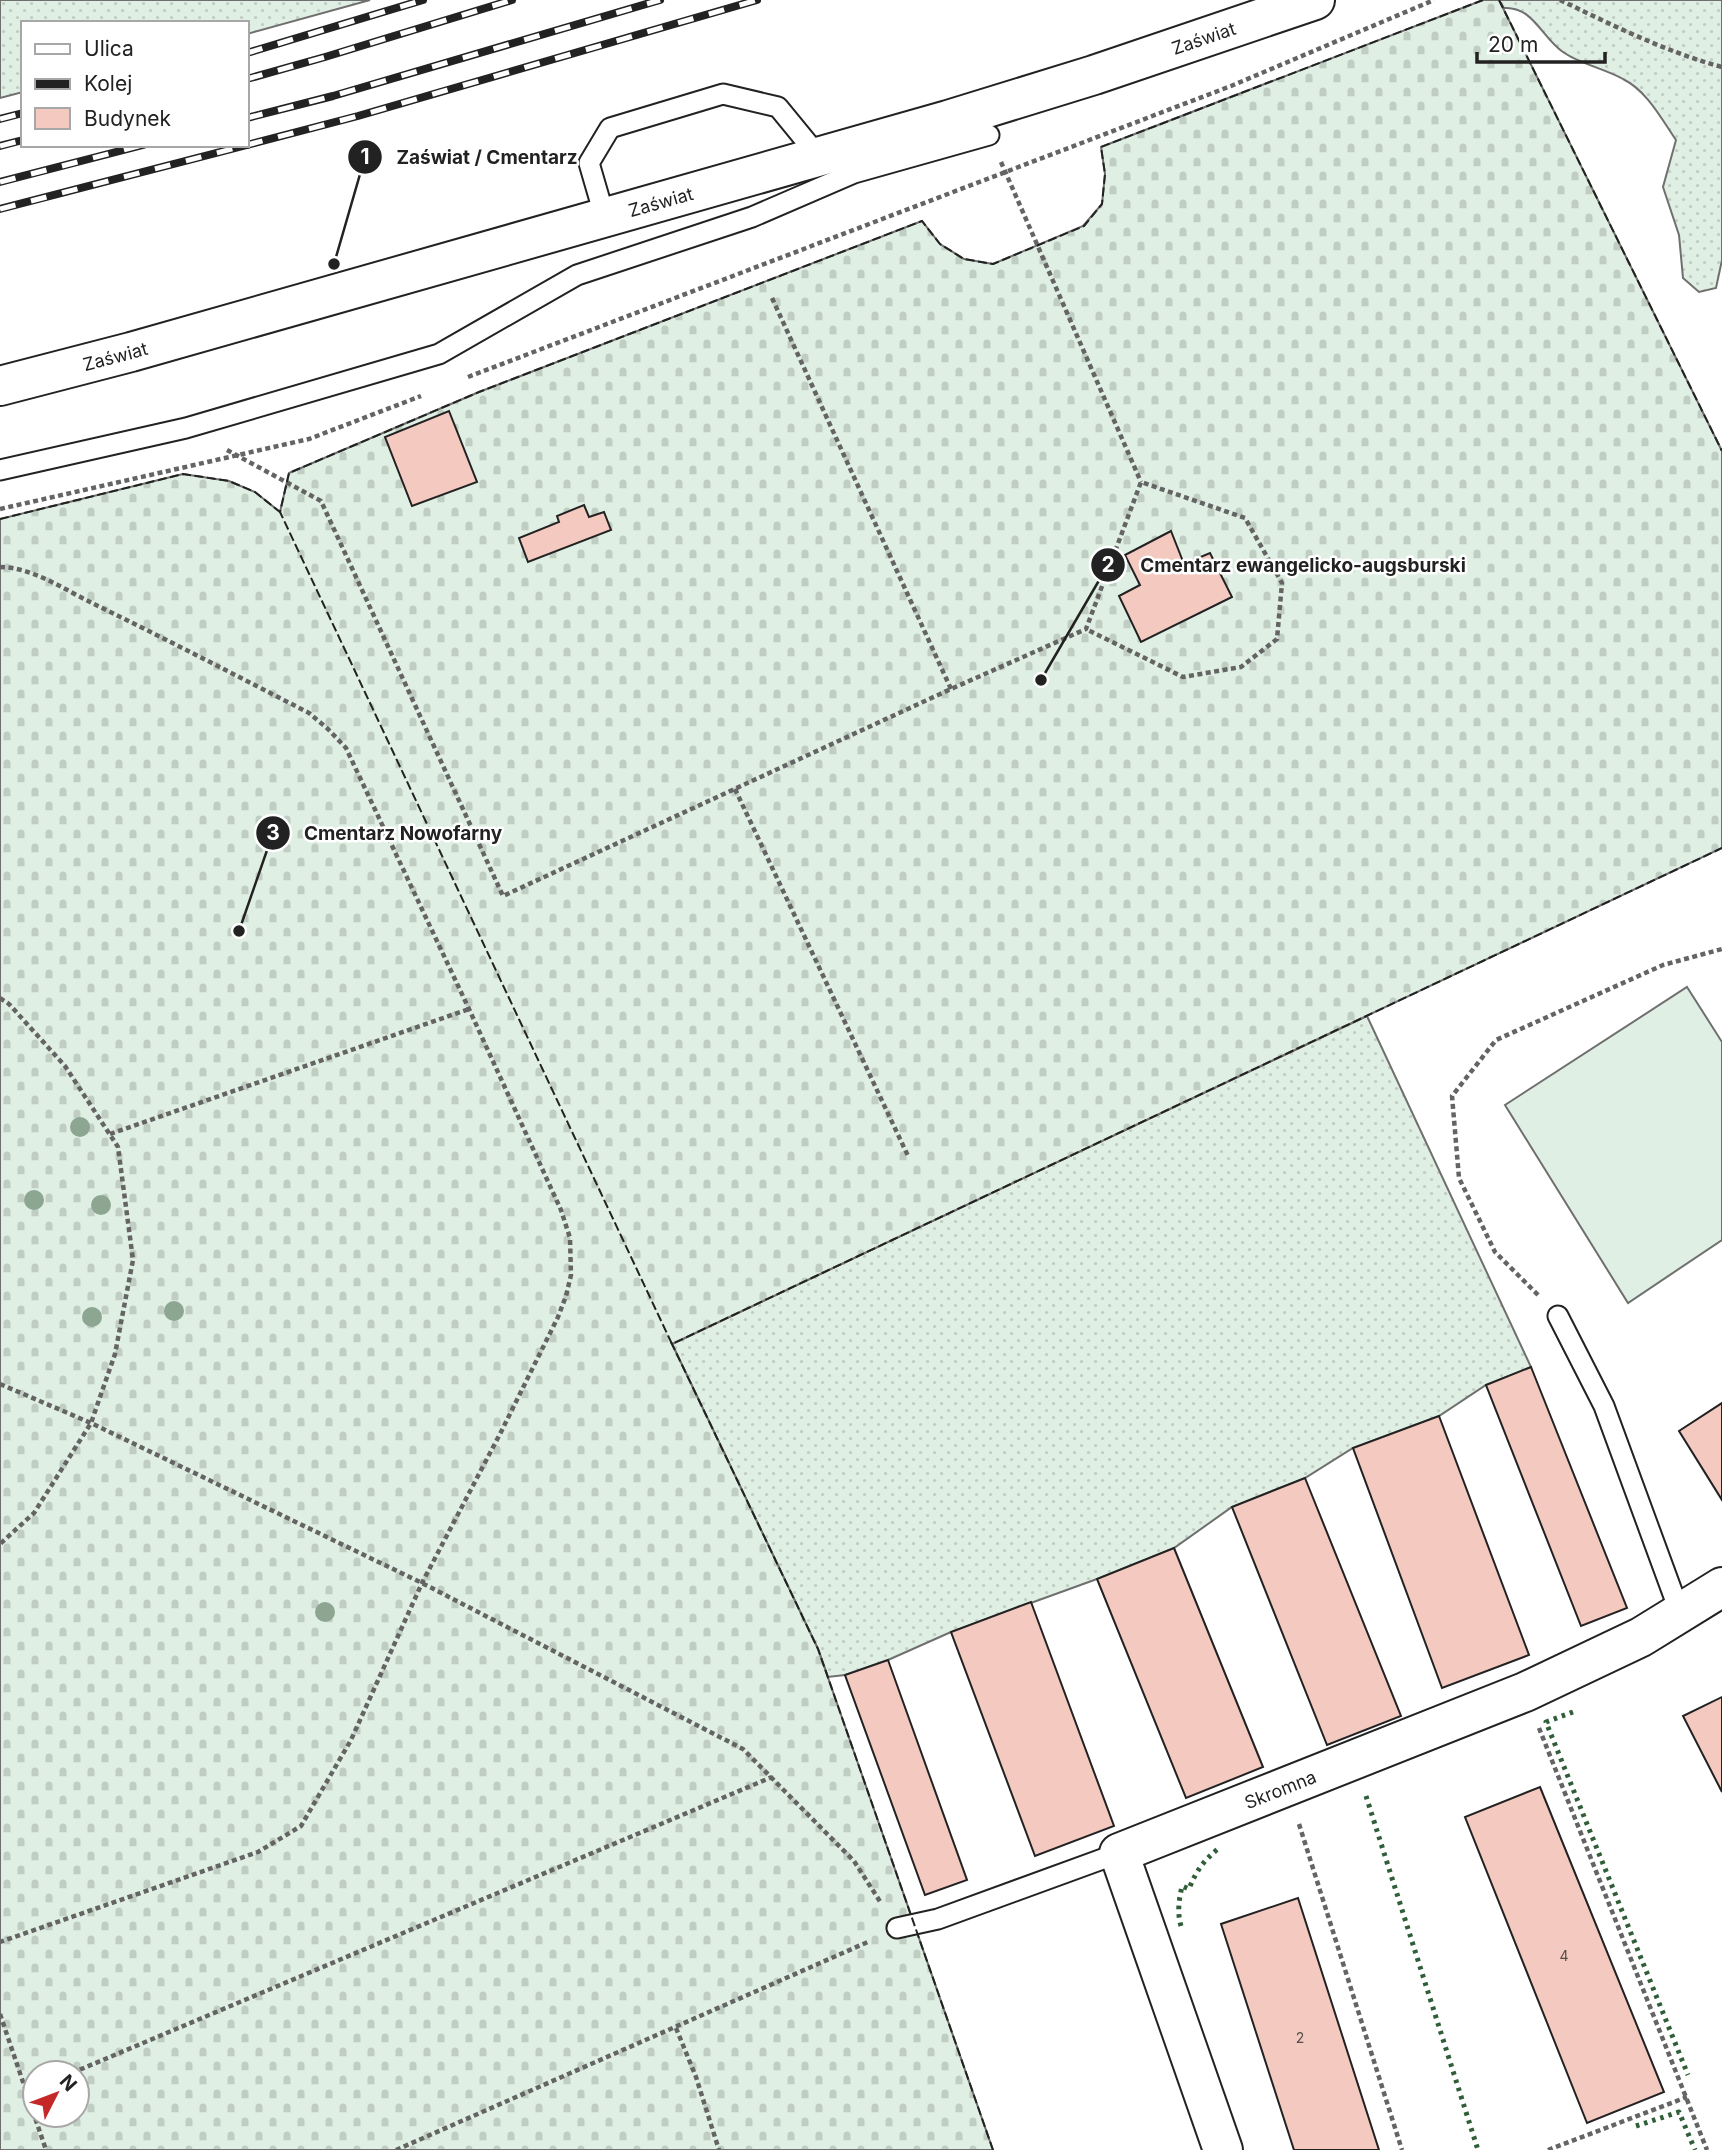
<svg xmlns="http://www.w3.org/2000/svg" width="1722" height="2150" font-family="Inter,sans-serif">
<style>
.grass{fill:url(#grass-dots);stroke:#6f6f6f;stroke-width:2}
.cemetery{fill:url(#cemetery-stones);stroke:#6f6f6f;stroke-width:2;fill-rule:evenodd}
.garden{fill:#e0efe3;stroke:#6f6f6f;stroke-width:2}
.building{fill:#f3c9c0;stroke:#222;stroke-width:2}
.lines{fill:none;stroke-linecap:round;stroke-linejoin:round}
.lane-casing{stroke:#222;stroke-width:23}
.street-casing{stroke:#222;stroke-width:42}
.secondary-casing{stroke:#222;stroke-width:42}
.path{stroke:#646464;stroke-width:4.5;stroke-dasharray:5 3.5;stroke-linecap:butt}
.lane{stroke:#fff;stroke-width:19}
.street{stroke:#fff;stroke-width:38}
.secondary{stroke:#fff;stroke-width:38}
.rail-casing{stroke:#222;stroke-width:8}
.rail{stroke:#fff;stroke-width:5;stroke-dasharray:16;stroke-linecap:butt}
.hedge{stroke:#2f5e38;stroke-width:5;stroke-dasharray:3.5 5;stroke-linecap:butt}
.fence{stroke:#222;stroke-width:2;stroke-dasharray:9 3.5;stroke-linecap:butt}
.tree{fill:#8da692}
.labels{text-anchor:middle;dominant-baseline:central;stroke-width:5;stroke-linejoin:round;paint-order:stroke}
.number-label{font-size:14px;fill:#564c4a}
.street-label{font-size:18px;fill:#222;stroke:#fff}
.leader{fill:none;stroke:#222;stroke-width:2.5}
.callout-dot{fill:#222;stroke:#fff;stroke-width:2.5}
.mark-label{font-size:21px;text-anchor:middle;font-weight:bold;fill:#fff}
.callout-label{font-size:19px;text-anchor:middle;font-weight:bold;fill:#222;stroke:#fff;stroke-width:5;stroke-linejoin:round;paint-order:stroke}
</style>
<defs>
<pattern id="grass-dots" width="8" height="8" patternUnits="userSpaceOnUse" patternTransform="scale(1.75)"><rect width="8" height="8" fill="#e0efe3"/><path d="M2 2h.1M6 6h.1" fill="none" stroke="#c0cdc2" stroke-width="1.8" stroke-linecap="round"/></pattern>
<pattern id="cemetery-stones" width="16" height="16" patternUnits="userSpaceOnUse" patternTransform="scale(1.75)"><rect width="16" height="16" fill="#e0efe3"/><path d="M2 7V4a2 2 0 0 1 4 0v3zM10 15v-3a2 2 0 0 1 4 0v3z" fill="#c0cdc2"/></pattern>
</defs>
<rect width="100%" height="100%" fill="#fff"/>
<!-- grass -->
<g class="grass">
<polygon points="0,0 370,0 247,34 247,23 23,23 23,92 0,98"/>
<path d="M 1499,0 L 1722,0 L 1722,260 L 1716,288 L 1699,292 L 1683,278 L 1679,235 L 1663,187 L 1676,140 C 1661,118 1647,91 1623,79 C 1605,69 1578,63 1563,52 C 1542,38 1533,6 1504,8 Z"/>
<polygon points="1367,1016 1531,1367 1486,1385 1439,1416 1353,1448 1305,1478 1232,1507 1174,1548 1097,1579 951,1632 888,1660 845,1675 828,1677 818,1649 672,1344"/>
</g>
<!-- cemetery -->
<path class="cemetery" d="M 1483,0 L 1499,0 L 1722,451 L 1722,848 L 672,1344 L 818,1649 L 993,2150 L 0,2150 L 0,519 L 183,474 L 229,481 L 255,492 L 280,512 L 289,473 L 479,392 L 922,221 L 940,244 L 964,259 L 993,264 L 1083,226 L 1102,204 L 1105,174 L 1101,147 ZM 35,2073 L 77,2073 L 77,2115 L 35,2115 Z"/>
<!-- garden -->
<polygon class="garden" points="1687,987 1722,1042 1722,1240 1628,1303 1505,1105"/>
<!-- building -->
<g class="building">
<polygon points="449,411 477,482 412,506 385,437"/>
<polygon points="584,505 589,517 604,512 611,530 528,562 519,538 559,522 557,516"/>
<polygon points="1171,531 1184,564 1210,553 1232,597 1141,642 1119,596 1140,585 1125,555"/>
<polygon points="1531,1367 1627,1608 1581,1626 1486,1385"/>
<polygon points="1722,1403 1722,1500 1679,1431"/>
<polygon points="1439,1416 1529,1655 1442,1688 1353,1448"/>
<polygon points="1305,1478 1401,1716 1327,1745 1232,1507"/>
<polygon points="1174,1548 1263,1767 1186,1798 1097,1579"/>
<polygon points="1031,1602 1114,1826 1035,1856 951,1632"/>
<polygon points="888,1660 967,1880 925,1895 845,1675"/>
<polygon points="1722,1697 1722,1792 1683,1716"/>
<polygon points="1540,1787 1664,2092 1587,2123 1465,1817"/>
<polygon points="1298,1898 1379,2150 1294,2150 1221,1924"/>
</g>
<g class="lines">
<defs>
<g id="lane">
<polyline points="605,218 589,163 610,128 723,94 778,107 819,157"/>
<polyline points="0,470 186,428 439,354 577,275 752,217 854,173 989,135"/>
<polyline points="1558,1316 1604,1406 1680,1613"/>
<polyline points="897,1928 938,1919 1119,1853"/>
</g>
<g id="street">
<path id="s1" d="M 1223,2150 L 1119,1853 L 1525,1692 L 1641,1637 L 1722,1587"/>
</g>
<g id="secondary">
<path id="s2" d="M 0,386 L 131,352 L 948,120 L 1094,75 L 1315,0"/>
</g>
</defs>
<!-- lane casing -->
<use href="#lane" class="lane-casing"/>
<!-- street casing -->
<use href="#street" class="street-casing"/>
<!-- secondary casing -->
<use href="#secondary" class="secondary-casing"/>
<!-- path -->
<g class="path">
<path d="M 1560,0 C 1612,25 1666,52 1722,67"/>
<polyline points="1001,162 1141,482"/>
<polyline points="772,298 951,689"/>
<polyline points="468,377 1231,86 1434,0"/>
<polyline points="227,450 321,501 503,896 951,689 1086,629 1141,482 1245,518 1282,583 1277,639 1241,667 1183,677 1086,629"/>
<polyline points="0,509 309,439 421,396"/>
<path d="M 0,567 C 32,567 65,590 94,604 C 166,639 237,676 309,713 L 328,729 L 346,748 L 469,1009 L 561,1210 L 570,1238 L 571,1275 L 566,1296 L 558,1317 L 501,1432 L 422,1583 L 351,1740 L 301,1826 L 258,1852 L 0,1942"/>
<polyline points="735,789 909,1158"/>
<polyline points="0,998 9,1004 65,1066 118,1147 133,1260 115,1354 91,1423 34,1513 0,1544"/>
<polyline points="110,1134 469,1009"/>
<polyline points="1538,1295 1495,1252 1459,1178 1452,1096 1496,1040 1663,965 1722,949"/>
<polyline points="0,1384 91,1423 422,1583 743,1749 854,1861 881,1903"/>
<polyline points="1539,1728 1707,2150"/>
<polyline points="1299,1824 1402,2150"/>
<polyline points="0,2014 46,2150"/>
<polyline points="676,2028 696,2077 719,2150"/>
<polyline points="72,2073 772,1777"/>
<polyline points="396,2150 870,1941"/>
<polyline points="1548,2150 1687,2097"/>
</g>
<!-- lane -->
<use href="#lane" class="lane"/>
<!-- street -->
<use href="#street" class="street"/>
<!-- secondary -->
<use href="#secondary" class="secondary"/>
<defs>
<g id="rail">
<polyline points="247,53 423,0"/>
<polyline points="247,79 325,57 512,0"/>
<polyline points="247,118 333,96 660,0"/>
<polyline points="0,119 23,113"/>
<polyline points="247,145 358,116 757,0"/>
<polyline points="0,146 23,140"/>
<polyline points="0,182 143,145"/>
<polyline points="0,209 247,145"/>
</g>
</defs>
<!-- rail casing -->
<use href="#rail" class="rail-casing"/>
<!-- rail -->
<use href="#rail" class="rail"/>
<!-- hedge -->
<g class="hedge">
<polyline points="1573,1712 1546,1722 1688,2075"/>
<polyline points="1366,1796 1478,2150"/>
<path d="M 1181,1926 C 1177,1912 1179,1900 1182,1886 L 1189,1889 C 1196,1871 1204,1860 1219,1848"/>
<polyline points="1636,2126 1679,2112 1695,2150"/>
</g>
<!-- fence -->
<g class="fence">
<polyline points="1483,0 1101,147 1105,174 1102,204 1084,226 993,264 964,259 940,244 922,221 479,392 289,473 280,512 672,1344 1722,848"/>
<polyline points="1499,0 1722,451"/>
<polyline points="0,519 183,474 229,481 255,492 280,512"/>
<polyline points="671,1342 818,1649 993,2150"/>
</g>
</g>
<!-- trees -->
<g class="tree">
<circle cx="80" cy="1127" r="10"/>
<circle cx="34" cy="1200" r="10"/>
<circle cx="101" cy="1205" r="10"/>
<circle cx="174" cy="1311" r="10"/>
<circle cx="92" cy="1317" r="10"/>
<circle cx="325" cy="1612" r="10"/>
</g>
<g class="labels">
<!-- number labels -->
<g class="number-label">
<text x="1564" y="1955">4</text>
<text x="1300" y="2037">2</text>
</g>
<!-- street labels -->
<g class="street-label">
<text stroke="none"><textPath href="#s2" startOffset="1253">Zaświat</textPath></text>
<text stroke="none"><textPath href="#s2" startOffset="686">Zaświat</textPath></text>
<text stroke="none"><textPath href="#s2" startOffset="119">Zaświat</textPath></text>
<text stroke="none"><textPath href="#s1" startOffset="488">Skromna</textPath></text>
</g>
</g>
<!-- callouts -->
<path class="leader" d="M334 264L365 157M1041 680L1108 565M239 931L273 833"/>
<g class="callout-dot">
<circle cx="334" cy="264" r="7"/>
<circle cx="1041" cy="680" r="7"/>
<circle cx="239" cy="931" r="7"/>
<circle cx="365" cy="157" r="18"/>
<circle cx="1108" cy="565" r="18"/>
<circle cx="273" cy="833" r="18"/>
</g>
<g class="mark-label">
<text x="365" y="164">1</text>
<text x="1108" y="572">2</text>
<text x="273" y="840">3</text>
</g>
<g class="callout-label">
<text x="487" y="164">Zaświat / Cmentarz</text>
<text x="1303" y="572">Cmentarz ewangelicko-augsburski</text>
<text x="403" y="840">Cmentarz Nowofarny</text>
</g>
<!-- legend -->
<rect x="21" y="21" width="228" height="126" fill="#ffffff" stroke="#a7a7a7" stroke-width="2"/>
<rect x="35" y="44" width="35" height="10" fill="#ffffff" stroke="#a7a7a7" stroke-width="2"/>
<text x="84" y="56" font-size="21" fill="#222222">Ulica</text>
<rect x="35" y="79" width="35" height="10" fill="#222222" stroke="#a7a7a7" stroke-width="2"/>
<text x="84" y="91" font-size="21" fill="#222222">Kolej</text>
<rect x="35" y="108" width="35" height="21" fill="#f3c9c0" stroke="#a7a7a7" stroke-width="2"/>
<text x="84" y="126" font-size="21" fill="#222222">Budynek</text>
<!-- north arrow -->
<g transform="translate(56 2094) rotate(48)"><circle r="33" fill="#ffffff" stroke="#a7a7a7" stroke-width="2"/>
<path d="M0-5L12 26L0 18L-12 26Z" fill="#c62828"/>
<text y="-10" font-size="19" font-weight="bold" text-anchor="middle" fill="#222222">N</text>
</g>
<!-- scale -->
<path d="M1477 52v10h128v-10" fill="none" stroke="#222222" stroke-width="3.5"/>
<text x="1488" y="52" font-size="21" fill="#222222" stroke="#ffffff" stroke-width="5" paint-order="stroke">20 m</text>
</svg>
